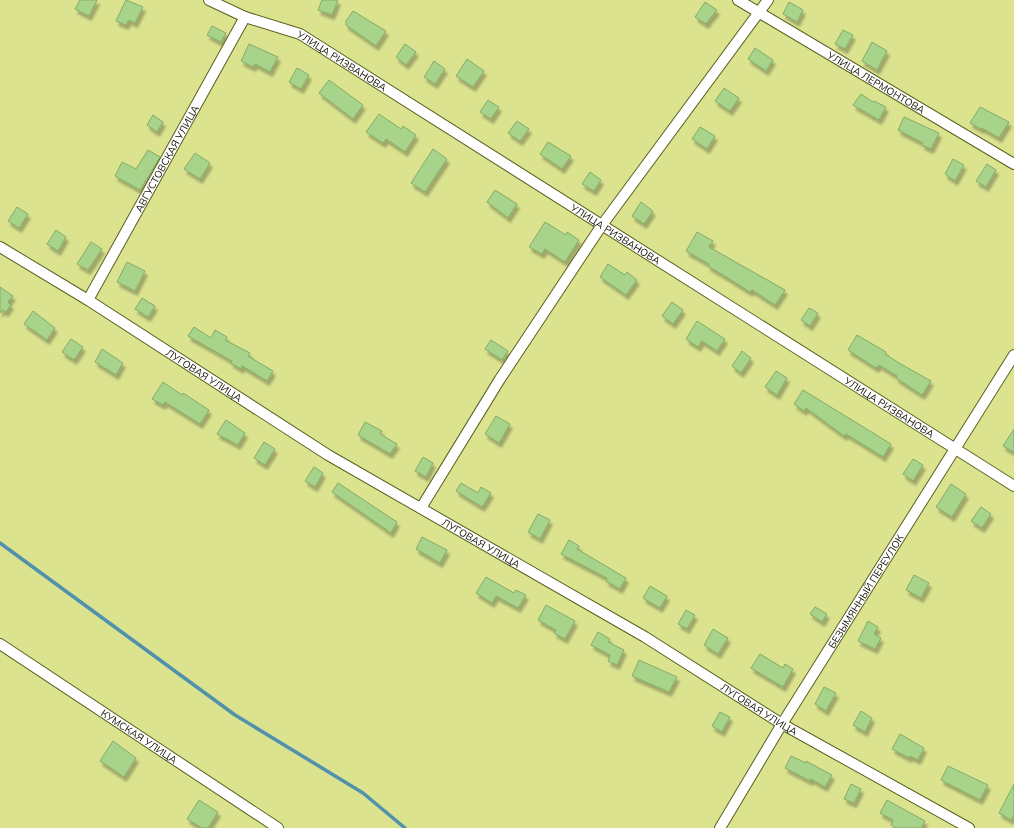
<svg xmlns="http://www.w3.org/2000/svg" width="1014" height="828" font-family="Mulish,sans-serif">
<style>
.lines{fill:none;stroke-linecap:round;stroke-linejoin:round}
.stream{stroke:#5191ac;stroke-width:3.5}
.building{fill:#a8d38a;stroke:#83ab65;filter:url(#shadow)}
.minor-casing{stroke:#5b6021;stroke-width:12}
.minor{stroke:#fff;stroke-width:10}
.labels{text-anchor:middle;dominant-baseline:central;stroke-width:3.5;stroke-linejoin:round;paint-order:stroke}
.street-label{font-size:10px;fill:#111200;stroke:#dbe38f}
</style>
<defs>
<filter id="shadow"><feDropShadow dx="2.5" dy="4.5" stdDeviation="1" flood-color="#0004"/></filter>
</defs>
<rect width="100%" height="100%" fill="#dbe38f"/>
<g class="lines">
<!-- stream -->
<polyline class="stream" points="0,543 235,715 363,793 405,828"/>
</g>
<!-- building -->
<g class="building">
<polygon points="80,0 97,0 89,16 75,9"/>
<polygon points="126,0 143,7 135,23 129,20 126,25 116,21"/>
<polygon points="322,0 338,0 332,15 318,10"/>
<polygon points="705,2 717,10 706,24 695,17"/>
<polygon points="789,2 803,10 797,22 783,14"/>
<polygon points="353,11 386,31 376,46 346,25 346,21"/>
<polygon points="212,26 226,33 221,42 207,35"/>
<polygon points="843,30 853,35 845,49 835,44"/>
<polygon points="872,42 887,51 877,70 862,61"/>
<polygon points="249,44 278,57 270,72 255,64 253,67 241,61"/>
<polygon points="405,44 416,52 406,65 396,57"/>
<polygon points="755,48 773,60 766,71 748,59"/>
<polygon points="467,59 484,71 473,87 456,76"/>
<polygon points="434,61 445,69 435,84 424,77"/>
<polygon points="297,68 309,75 301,89 289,82"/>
<polygon points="329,80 363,105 353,119 319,93"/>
<polygon points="724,88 739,98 730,111 715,101"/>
<polygon points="861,94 873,102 874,101 886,107 879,120 853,105"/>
<polygon points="488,100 499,107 491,119 480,112"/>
<polygon points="980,107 1009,122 999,138 982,128 981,129 970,123"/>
<polygon points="379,114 401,129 403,126 416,135 405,152 386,139 383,143 366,132"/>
<polygon points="153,115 163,122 157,132 147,125"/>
<polygon points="904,117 939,133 931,149 922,145 923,143 898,130"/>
<polygon points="517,121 529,129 520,141 508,133"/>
<polygon points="700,127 715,136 707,149 692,139"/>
<polygon points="548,142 571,156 562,169 540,154"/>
<polygon points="433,149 447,159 425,192 411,183"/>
<polygon points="148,150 160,157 140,190 115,176 122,162 136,169"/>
<polygon points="195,153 210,163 200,179 184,169"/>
<polygon points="953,159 964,165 955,181 945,174"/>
<polygon points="987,164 996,170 986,187 976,181"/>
<polygon points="590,172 601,180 594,191 582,184"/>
<polygon points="495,190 517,204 508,218 487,202"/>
<polygon points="641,202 653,211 644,224 632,216"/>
<polygon points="17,207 28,214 19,228 8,221"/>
<polygon points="545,222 566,235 567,232 579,240 565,262 545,249 542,254 529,247"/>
<polygon points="56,230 66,237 58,251 47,244"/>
<polygon points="697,232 713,241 709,247 785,290 775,305 752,290 750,292 728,278 708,266 709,264 686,251"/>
<polygon points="91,242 102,249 88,270 77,264"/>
<polygon points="127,262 145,271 135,291 117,282"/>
<polygon points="608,264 625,275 627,272 637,280 626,295 600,277"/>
<polygon points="0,287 13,296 8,302 11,305 6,312 2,310 0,313"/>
<polygon points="142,298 155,306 148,317 135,309"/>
<polygon points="672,302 683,310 673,324 662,316"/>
<polygon points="809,308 818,313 810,326 801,320"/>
<polygon points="33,311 55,328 47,340 24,324"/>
<polygon points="697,321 725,339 717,351 702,341 698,347 686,339"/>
<polygon points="194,327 211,338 215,330 227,337 225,340 250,353 248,356 273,371 267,381 242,366 241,369 231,363 232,361 188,336"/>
<polygon points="857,335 886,352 885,354 899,363 931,381 922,395 896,378 897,376 879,365 876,368 848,350"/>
<polygon points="71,339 83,347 74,360 62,352"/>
<polygon points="491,340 508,351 502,360 485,349"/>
<polygon points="102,349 123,363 116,375 95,362"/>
<polygon points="742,351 751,358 741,373 732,366"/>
<polygon points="776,371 787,378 777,395 765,387"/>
<polygon points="163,382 182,395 183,393 209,410 200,424 165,402 163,405 152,399"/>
<polygon points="803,390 891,444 883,457 846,434 844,436 806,408 804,411 794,404"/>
<polygon points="496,416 510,424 499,443 485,434"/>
<polygon points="226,420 245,433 238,445 217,434"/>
<polygon points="365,422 382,431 380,434 397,444 390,454 358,435"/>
<polygon points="1014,429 1014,452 1003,446"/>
<polygon points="264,442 275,449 265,465 254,458"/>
<polygon points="423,457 433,463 426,477 415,471"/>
<polygon points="913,459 923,465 913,481 903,474"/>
<polygon points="314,467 323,473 315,487 305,481"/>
<polygon points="338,483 397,522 391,533 332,492"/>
<polygon points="461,483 478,493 481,487 491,493 482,507 456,491"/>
<polygon points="951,484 966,494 952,517 936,507"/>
<polygon points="981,507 991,514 982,528 971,521"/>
<polygon points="538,514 550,520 540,539 528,532"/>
<polygon points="422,537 447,550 440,563 416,549"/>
<polygon points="569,540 579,546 577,549 626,578 620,589 606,581 607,578 561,554"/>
<polygon points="914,575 929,583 921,598 906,590"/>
<polygon points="486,577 514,593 516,590 526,595 518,608 496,596 492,603 476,593"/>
<polygon points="650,586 667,596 660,608 643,598"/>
<polygon points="546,605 575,621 565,639 554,633 556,630 538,620"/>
<polygon points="815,607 827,614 822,622 810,614"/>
<polygon points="686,610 695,615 687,629 678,624"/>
<polygon points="868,621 878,627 874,634 881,638 875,649 858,641"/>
<polygon points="713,629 728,638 718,654 704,645"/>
<polygon points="598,632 610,639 608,642 624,650 617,665 608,661 610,655 591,645"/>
<polygon points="760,654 783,668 785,664 793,669 783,687 751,668"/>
<polygon points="639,660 677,677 669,692 632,676"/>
<polygon points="824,687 836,693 826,711 815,704"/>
<polygon points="861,711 872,718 865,732 853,725"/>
<polygon points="720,712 730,717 722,732 712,726"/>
<polygon points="900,734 924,748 918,760 910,756 909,758 892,749"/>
<polygon points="113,741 136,758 124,777 100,761"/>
<polygon points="791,756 806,763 806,761 832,775 825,787 811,779 810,781 785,768"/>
<polygon points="948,766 988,785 980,800 941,780"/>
<polygon points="851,784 861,789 854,803 844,799"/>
<polygon points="1014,784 1014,815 1011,820 999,813"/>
<polygon points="199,800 218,812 208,828 202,828 187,819"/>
<polygon points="887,800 925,821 921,828 896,828 891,825 893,820 880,813"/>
</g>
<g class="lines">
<defs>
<g id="minor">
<path id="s1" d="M 209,0 L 245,17 L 300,34 L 1014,486"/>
<path id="s2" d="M 738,0 L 1014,164"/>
<path id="s3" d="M 0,247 L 88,300 L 328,455 L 645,637 L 782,724 L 969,828"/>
<path id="s4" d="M 88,300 L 245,17"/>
<polyline points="421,508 500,379 602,225 768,0"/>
<path id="s5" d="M 0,644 L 278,828"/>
<path id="s6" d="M 720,828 L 782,724 L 1014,355"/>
</g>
</defs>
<!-- minor casing -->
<use href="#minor" class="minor-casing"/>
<!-- minor -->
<use href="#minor" class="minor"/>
</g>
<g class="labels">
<!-- street labels -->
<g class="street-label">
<text stroke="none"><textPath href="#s1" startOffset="147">УЛИЦА РИЗВАНОВА</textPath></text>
<text stroke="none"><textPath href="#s2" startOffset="161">УЛИЦА ЛЕРМОНТОВА</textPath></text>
<text stroke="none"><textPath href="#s4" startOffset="162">АВГУСТОВСКАЯ УЛИЦА</textPath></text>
<text stroke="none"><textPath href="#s1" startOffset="471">УЛИЦА РИЗВАНОВА</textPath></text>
<text stroke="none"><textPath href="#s3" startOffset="241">ЛУГОВАЯ УЛИЦА</textPath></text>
<text stroke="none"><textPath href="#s1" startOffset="795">УЛИЦА РИЗВАНОВА</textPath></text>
<text stroke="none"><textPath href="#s3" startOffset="565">ЛУГОВАЯ УЛИЦА</textPath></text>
<text stroke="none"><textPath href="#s6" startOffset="278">БЕЗЫМЯННЫЙ ПЕРЕУЛОК</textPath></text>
<text stroke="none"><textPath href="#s3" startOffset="889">ЛУГОВАЯ УЛИЦА</textPath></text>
<text stroke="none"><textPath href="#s5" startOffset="167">КУМСКАЯ УЛИЦА</textPath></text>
</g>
</g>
</svg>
